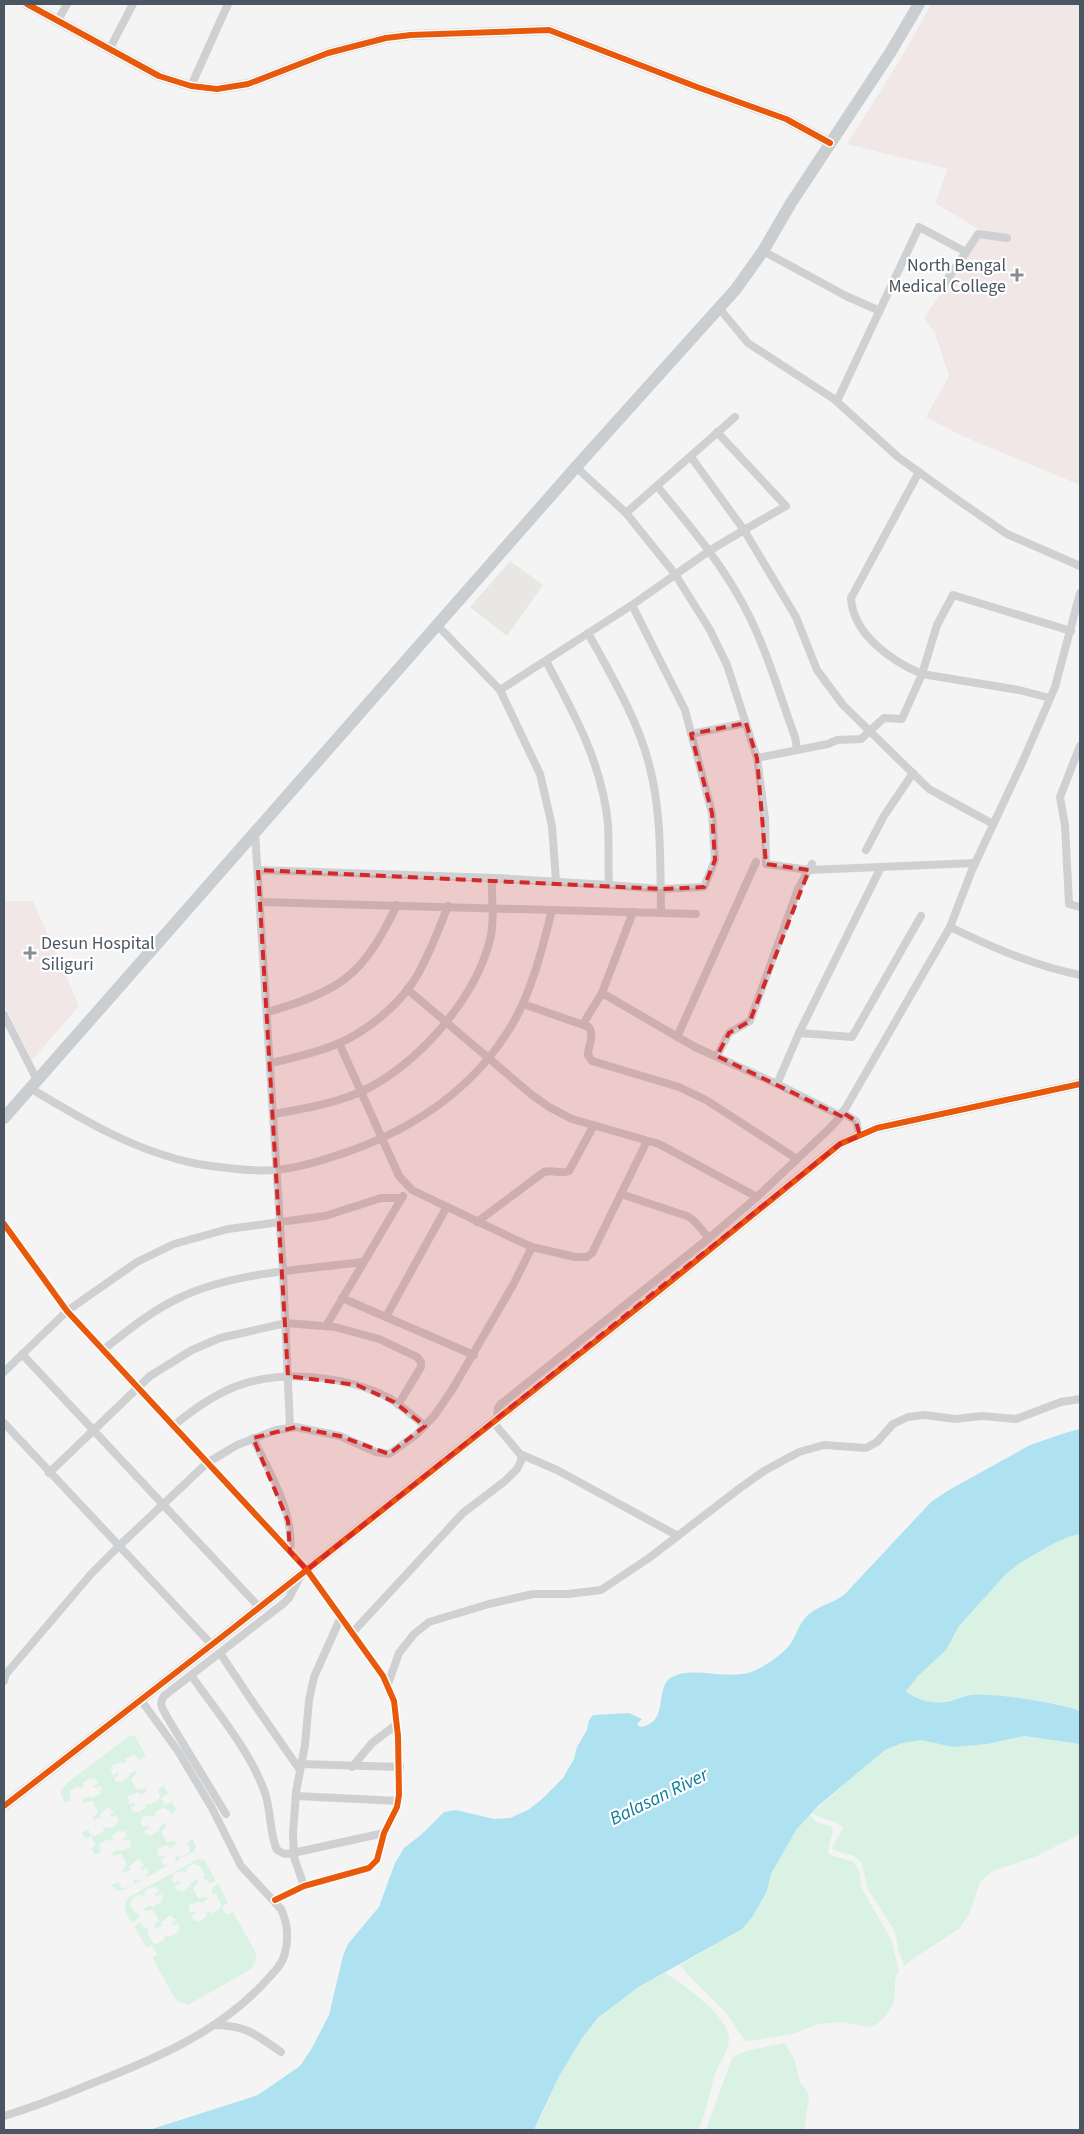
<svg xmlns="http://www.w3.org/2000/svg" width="1084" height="2134" font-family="'Source Sans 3',sans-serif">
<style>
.commercial{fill:#e8e7e3}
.medical{fill:#f1e7e6}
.green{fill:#d9f2e3}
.water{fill:#aee2f0}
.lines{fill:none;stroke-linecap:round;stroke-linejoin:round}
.minor{stroke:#ced0d2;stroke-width:8}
.tertiary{stroke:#ced0d2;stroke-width:10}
.primary{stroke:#caced1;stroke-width:12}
.cycleway-casing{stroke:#fff;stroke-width:9}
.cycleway{stroke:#e8590c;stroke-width:6}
.marked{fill:#d62828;fill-opacity:0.2;stroke:#d62828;stroke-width:4;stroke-dasharray:10 6;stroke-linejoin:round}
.poi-dot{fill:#868d94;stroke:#fff;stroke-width:2}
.labels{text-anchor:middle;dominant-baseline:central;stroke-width:4.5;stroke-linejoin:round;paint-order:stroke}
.poi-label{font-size:18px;fill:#4a5661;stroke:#fff;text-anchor:end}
.water-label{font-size:19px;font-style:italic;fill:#0c7c9b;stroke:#fff}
</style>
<rect width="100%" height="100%" fill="#f4f4f4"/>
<!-- commercial -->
<polygon class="commercial" points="510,561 543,585 507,636 470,607"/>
<!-- medical -->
<g class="medical">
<polygon points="931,4 1080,4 1080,485 960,435 926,417 949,376 934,331 924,318 982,231 935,203 948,169 847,144 906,50"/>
<polygon points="4,901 33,901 79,1006 32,1060 4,1005"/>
</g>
<!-- green -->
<g class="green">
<path d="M 1080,1534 L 1080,1711 C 1051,1700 1003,1695 972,1695 C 963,1695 955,1700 946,1702 C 932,1705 916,1700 906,1691 L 919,1675 L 946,1650 L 959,1626 L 1006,1574 L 1020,1563 L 1049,1546 L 1068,1537 Z"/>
<polygon points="133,1735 136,1738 146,1756 140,1760 134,1754 125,1759 126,1762 122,1764 121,1762 112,1766 113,1768 110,1770 113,1775 118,1772 119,1775 114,1778 116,1782 119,1781 121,1783 130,1776 129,1774 136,1770 137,1773 131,1779 137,1790 145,1788 147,1791 140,1795 139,1792 128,1796 129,1804 134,1802 135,1805 131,1807 134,1812 136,1811 138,1813 146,1807 145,1805 149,1803 150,1805 159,1799 160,1796 157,1790 164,1786 168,1794 161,1798 165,1805 172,1802 176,1810 171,1814 168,1809 166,1810 164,1807 155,1812 156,1815 152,1817 151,1815 141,1818 142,1821 140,1822 143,1827 147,1825 149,1828 144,1831 146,1835 149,1834 150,1836 160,1829 159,1827 165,1823 167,1826 161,1832 167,1842 175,1841 177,1843 170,1848 168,1845 157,1849 159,1857 164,1855 165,1857 161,1860 163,1865 166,1864 168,1866 176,1860 175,1857 179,1855 180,1858 189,1852 190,1849 187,1842 193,1839 196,1847 194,1851 124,1890 118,1891 111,1885 118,1882 121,1888 125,1888 134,1884 133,1881 136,1879 138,1881 147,1877 146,1875 149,1873 146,1868 142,1870 140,1868 144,1865 138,1859 129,1867 131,1870 123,1873 122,1871 127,1864 121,1854 113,1856 112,1853 118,1849 120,1851 131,1847 129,1844 132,1843 129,1839 124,1841 123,1838 127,1836 125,1831 122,1832 120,1830 112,1836 114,1839 110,1841 108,1839 99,1844 101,1852 95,1855 91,1848 96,1845 91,1836 86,1839 82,1833 88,1829 91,1835 95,1836 104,1831 103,1828 107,1826 108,1829 118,1824 117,1822 119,1820 116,1815 112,1817 110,1815 114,1812 108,1807 100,1814 101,1817 94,1820 92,1818 98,1812 92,1801 84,1803 82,1800 89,1796 90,1798 101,1794 100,1791 102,1790 100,1786 95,1788 93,1786 98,1783 95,1778 92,1779 91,1777 83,1783 84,1786 80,1788 78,1786 69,1791 71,1794 69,1795 71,1800 65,1803 60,1792 66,1784 129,1736"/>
<path d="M 1024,1736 L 1080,1744 L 1080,1834 L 1037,1856 L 993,1871 L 980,1882 L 970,1912 L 960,1928 L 911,1960 L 905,1966 L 899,1953 L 895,1932 L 867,1887 L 862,1863 L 854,1856 L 841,1853 L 833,1849 L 832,1847 L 843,1828 C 835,1819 822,1820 812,1813 L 884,1750 L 902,1743 L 921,1740 L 953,1747 L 988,1744 Z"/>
<path d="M 810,1815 L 818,1823 L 831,1826 L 833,1829 L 828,1852 L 830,1855 L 854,1862 L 860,1873 L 861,1887 L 892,1941 L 899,1972 C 892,1980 897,1991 894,2000 C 892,2011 881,2023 871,2027 L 841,2022 L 818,2024 L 792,2034 L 748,2041 L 744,2039 L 727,2014 L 688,1975 L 680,1965 L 742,1929 L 753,1916 L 767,1891 L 771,1874 L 796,1830 Z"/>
<path d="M 198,1859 L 205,1861 L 216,1881 L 210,1884 L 207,1879 L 205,1880 L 203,1876 L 205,1875 L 199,1865 L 197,1866 L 195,1863 L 186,1868 L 187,1871 L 183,1873 L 182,1871 L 173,1874 L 174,1877 L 171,1878 L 174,1883 L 179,1881 L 180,1884 L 175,1886 L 177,1891 L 180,1889 L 182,1892 L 191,1885 L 190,1883 L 197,1879 L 198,1882 L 193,1888 L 198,1898 L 207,1897 L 208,1899 L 201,1904 L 200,1901 L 189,1905 L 190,1913 L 195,1911 L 196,1913 L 192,1916 L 194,1921 L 197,1920 L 199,1922 L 207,1916 L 206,1913 L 210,1911 L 211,1914 L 220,1908 L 221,1905 L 216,1894 L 213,1895 L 211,1891 L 213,1890 L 212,1888 L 218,1884 L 228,1903 L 222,1907 L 226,1915 L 233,1912 L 256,1953 L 256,1960 L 251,1969 L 188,2005 L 179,2002 L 174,1997 L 152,1957 L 157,1954 L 152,1945 L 147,1948 L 134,1926 L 141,1923 L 144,1928 L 147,1927 L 149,1931 L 147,1933 L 153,1943 L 156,1944 L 165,1939 L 164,1937 L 168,1935 L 169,1937 L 179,1932 L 178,1930 L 180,1928 L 177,1924 L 173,1926 L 171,1923 L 176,1920 L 170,1915 L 161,1923 L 162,1926 L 155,1929 L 154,1926 L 159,1920 L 153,1910 L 145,1911 L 143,1909 L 150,1905 L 152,1907 L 162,1902 L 161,1900 L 163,1898 L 161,1894 L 156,1897 L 154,1894 L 159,1891 L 156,1886 L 153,1888 L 152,1886 L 144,1892 L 145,1894 L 141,1897 L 140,1894 L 131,1900 L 132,1902 L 130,1904 L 136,1914 L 138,1913 L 140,1917 L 132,1923 C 127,1914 120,1906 129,1897 Z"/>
<path d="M 665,1973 C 683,1984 728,2016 729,2038 C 729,2051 719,2063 715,2074 C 709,2093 707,2113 698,2130 L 534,2130 C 544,2114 550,2095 558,2078 C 584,2026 614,1999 665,1973 Z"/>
<polygon points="785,2043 795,2061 800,2083 806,2089 809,2097 804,2130 706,2130 732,2058 746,2051"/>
</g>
<!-- water -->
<path class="water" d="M 1080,1429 L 1080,1534 L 1068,1537 L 1049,1546 L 1020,1563 L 1006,1574 L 959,1626 L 946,1650 L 919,1675 L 906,1691 C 916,1700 931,1704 945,1702 C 954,1701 962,1696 971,1695 C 997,1693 1055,1702 1080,1711 L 1080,1744 L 1024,1736 L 988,1744 L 953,1747 L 921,1740 L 902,1743 L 885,1750 L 818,1806 L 796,1830 L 771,1874 L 767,1891 L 753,1916 L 742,1929 L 637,1988 L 599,2017 L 582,2038 L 559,2076 L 534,2130 L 149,2130 L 258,2095 L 300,2066 L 312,2048 L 329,2015 L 343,1956 L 348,1944 L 379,1907 L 395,1863 L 404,1848 L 422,1834 L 444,1812 L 456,1810 L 494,1819 L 510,1818 L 528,1810 L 541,1800 L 563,1778 L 574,1759 L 577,1747 L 587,1730 L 589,1720 L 593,1715 L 629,1713 L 642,1719 L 637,1724 L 640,1727 C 671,1723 653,1687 672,1677 C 691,1666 724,1679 748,1673 C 760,1670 784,1654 791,1643 C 798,1632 799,1623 809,1614 C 820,1605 834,1603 845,1594 L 931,1502 L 949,1490 L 1030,1445 L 1065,1433 Z"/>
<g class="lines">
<!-- minor -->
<g class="minor">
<polyline points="58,20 67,4"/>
<polyline points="110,48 133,4"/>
<polyline points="191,86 228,4"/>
<polyline points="763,251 846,296 880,311"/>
<polyline points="942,287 966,252"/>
<polyline points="719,308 748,343 834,399 898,457 955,498 1007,534 1080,566"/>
<polyline points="837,401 919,227 966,252 978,234 1007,238"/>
<polyline points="691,457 744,530 786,506 717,432"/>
<polyline points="576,467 626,513 675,574 710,630 727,665 757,758 765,818 766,864 809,870 975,863"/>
<path d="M 657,486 C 688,524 721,562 744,606 C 766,647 779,693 795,737 L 797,749"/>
<polyline points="626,513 735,417"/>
<polyline points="437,625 500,690 540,774 552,826 556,881"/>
<path d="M 588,633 C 611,675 637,718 649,764 C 662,813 660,863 661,913"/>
<polyline points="500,690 632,605 709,551 744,530 796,617 817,670 843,705 929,789 993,824"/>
<polyline points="1050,698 1019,690 922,674 937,625 953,595 1071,631"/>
<polyline points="691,734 746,723"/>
<polyline points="1080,746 1060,797 1065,825 1069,904 1080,907"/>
<path d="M 757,758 L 828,744 L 837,740 L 861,739 L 884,718 L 902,719 L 922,674 C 891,661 853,634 851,598 L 919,472"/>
<polyline points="255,832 283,1272 290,1427"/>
<polyline points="866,850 884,816 913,773"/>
<path d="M 258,870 L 497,878 L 609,885 C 608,865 609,844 608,824 C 602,763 574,713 546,661"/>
<polyline points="609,885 661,889 704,887 715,860 712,813 685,710 632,605"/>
<polyline points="260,902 696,914"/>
<path d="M 950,927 C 992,947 1034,966 1080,975"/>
<polyline points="407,989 532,1095 549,1107 572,1119 659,1144 757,1197"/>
<polyline points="602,993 695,1047 777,1084 841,1116"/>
<path d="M 523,1004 L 589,1027 C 595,1037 588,1045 588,1055 L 592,1061 L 679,1087 L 706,1100 L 797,1159"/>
<path d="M 268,1012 C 343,989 362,977 397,905"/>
<polyline points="4,1015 37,1080"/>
<polyline points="583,1024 602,993 633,912"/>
<polyline points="799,1033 852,1037 921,916"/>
<polyline points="677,1037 756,862"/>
<polyline points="339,1043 399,1176 412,1190 510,1237 532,1247 575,1257 587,1257 592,1253 647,1141"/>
<polyline points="717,1056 729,1033 750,1021 798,889 812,864"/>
<path d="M 271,1063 C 293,1058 316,1053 337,1044 C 366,1032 398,1006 415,979 C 429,956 438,931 448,906"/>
<polyline points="777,1084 799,1033 881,867"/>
<path d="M 30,1088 C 83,1120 136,1152 198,1164 C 223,1168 251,1172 277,1170 C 295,1168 314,1163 332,1157 C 406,1134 473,1092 513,1023 C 533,988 542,949 552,910"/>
<polyline points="842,1112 856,1121 860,1136"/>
<path d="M 274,1114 C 302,1109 332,1104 358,1093 C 416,1068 478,997 491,935 C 495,914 491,899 492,879"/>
<path d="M 621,1194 L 687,1216 C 697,1221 701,1230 709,1238"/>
<path d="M 477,1222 L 544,1172 C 553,1169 561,1175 569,1171 L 594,1125"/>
<polyline points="4,1224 67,1311 307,1570 383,1676 394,1701 398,1736 399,1795 397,1807 384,1833 377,1860 369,1868 304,1886 275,1900"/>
<polyline points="342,1298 474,1355"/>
<polyline points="387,1315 446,1208"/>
<polyline points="326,1326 403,1196"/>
<path d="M 103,1350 C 127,1331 151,1311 179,1298 C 232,1272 304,1270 362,1262"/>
<polyline points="22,1354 260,1608"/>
<polyline points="4,1372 67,1311 137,1262 174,1244 228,1229 325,1216 381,1198 401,1198"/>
<polyline points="497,1419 498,1408 501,1404 709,1238 757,1197 830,1128 841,1116 950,927 972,870 1022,763 1055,687 1080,593"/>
<polyline points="4,1423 212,1645"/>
<path d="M 173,1426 C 193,1410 213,1395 237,1386 C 282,1369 347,1376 389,1398 C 402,1406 413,1416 425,1426"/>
<path d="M 253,1438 C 269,1472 295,1513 290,1552"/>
<polyline points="520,1454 557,1470 678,1536"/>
<polyline points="49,1473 150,1376 192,1350 220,1338 286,1323 335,1327 379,1339 417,1357 421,1362 421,1367 398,1405"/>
<polyline points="353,1632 463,1513 505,1481 517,1469 522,1459 520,1454 493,1422"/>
<polyline points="220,1653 252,1701 300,1770"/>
<path d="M 191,1675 C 216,1711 251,1752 265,1793 C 271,1810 270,1837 277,1850 L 285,1854 L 293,1853 L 384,1833"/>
<polyline points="4,1681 6,1674 91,1574 119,1546 207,1463 237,1445 276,1430 296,1427 340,1436 376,1452 389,1454 416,1435 434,1416 452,1390 513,1285 532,1247"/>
<polyline points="388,1684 399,1653 414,1634 429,1622 489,1604 533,1594 568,1594 601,1590 649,1558 740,1488 764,1471 799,1452 824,1445 866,1448 877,1442 893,1424 908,1417 925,1415 955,1419 982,1416 1016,1419 1061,1402 1080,1399"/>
<polyline points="301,1764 400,1767"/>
<polyline points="352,1767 372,1743 397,1724"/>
<polyline points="296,1796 398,1801"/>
<path d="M 226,1814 L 167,1717 C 163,1709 158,1704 164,1696 L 284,1603 L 289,1598 L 300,1577"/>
<polyline points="304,1886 294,1857 293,1833 296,1792 305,1745 309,1700 314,1677 341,1617"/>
<path d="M 214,2025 C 248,2026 255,2034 281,2052"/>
<path d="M 4,2116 C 34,2107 64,2095 93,2083 C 155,2059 217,2033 263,1984 C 271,1975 282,1966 285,1953 C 289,1938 287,1922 281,1909 L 241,1866 L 212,1808 L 178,1751 L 141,1700"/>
</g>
<!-- tertiary -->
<g class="tertiary">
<polyline points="27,4 159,76 191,86 217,89 248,84 328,53 386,38 411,35 549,30 697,87 786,119 830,143"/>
<polyline points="4,1806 232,1629 654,1295 840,1144 877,1128 1080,1084"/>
</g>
<!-- primary -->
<polyline class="primary" points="4,1118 576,467 736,289 763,251 791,203 890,53 919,4"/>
<defs>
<g id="cycleway">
<polyline points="27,4 159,76 191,86 217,89 248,84 328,53 386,38 411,35 549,30 697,87 786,119 830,143"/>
<polyline points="4,1224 67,1311 307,1570 383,1676 394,1701 398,1736 399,1795 397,1807 384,1833 377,1860 369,1868 304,1886 275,1900"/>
<polyline points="4,1806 232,1629 654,1295 840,1144 877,1128 1080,1084"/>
</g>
</defs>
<!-- cycleway casing -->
<use href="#cycleway" class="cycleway-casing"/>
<!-- cycleway -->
<use href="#cycleway" class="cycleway"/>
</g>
<!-- marked area -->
<path class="marked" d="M 746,723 L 757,758 L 766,864 L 809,870 L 750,1021 L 729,1033 L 717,1056 L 841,1116 L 842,1112 L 856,1121 L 860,1136 L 840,1144 L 307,1570 L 290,1552 L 288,1521 L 253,1438 L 296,1427 L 340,1436 L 389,1454 L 425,1426 L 394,1402 L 357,1385 L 288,1376 L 258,870 L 661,889 L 704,887 L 715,860 L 712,813 L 691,734 Z"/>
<!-- markers -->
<g class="poi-dot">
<path d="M1014.5 267.5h5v5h5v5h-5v5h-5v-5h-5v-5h5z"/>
<path d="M27.5 945.5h5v5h5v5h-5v5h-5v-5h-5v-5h5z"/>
</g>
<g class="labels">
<!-- poi labels -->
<g class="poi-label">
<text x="1006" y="265">North Bengal<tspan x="1006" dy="21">Medical College</tspan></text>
<text x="41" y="943" text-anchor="start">Desun Hospital<tspan x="41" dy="21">Siliguri</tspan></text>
</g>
<!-- water labels -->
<g class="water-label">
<text transform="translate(659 1797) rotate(-26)">Balasan River</text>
</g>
</g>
<!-- border -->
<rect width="1084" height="2134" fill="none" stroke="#4a5661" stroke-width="10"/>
</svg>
